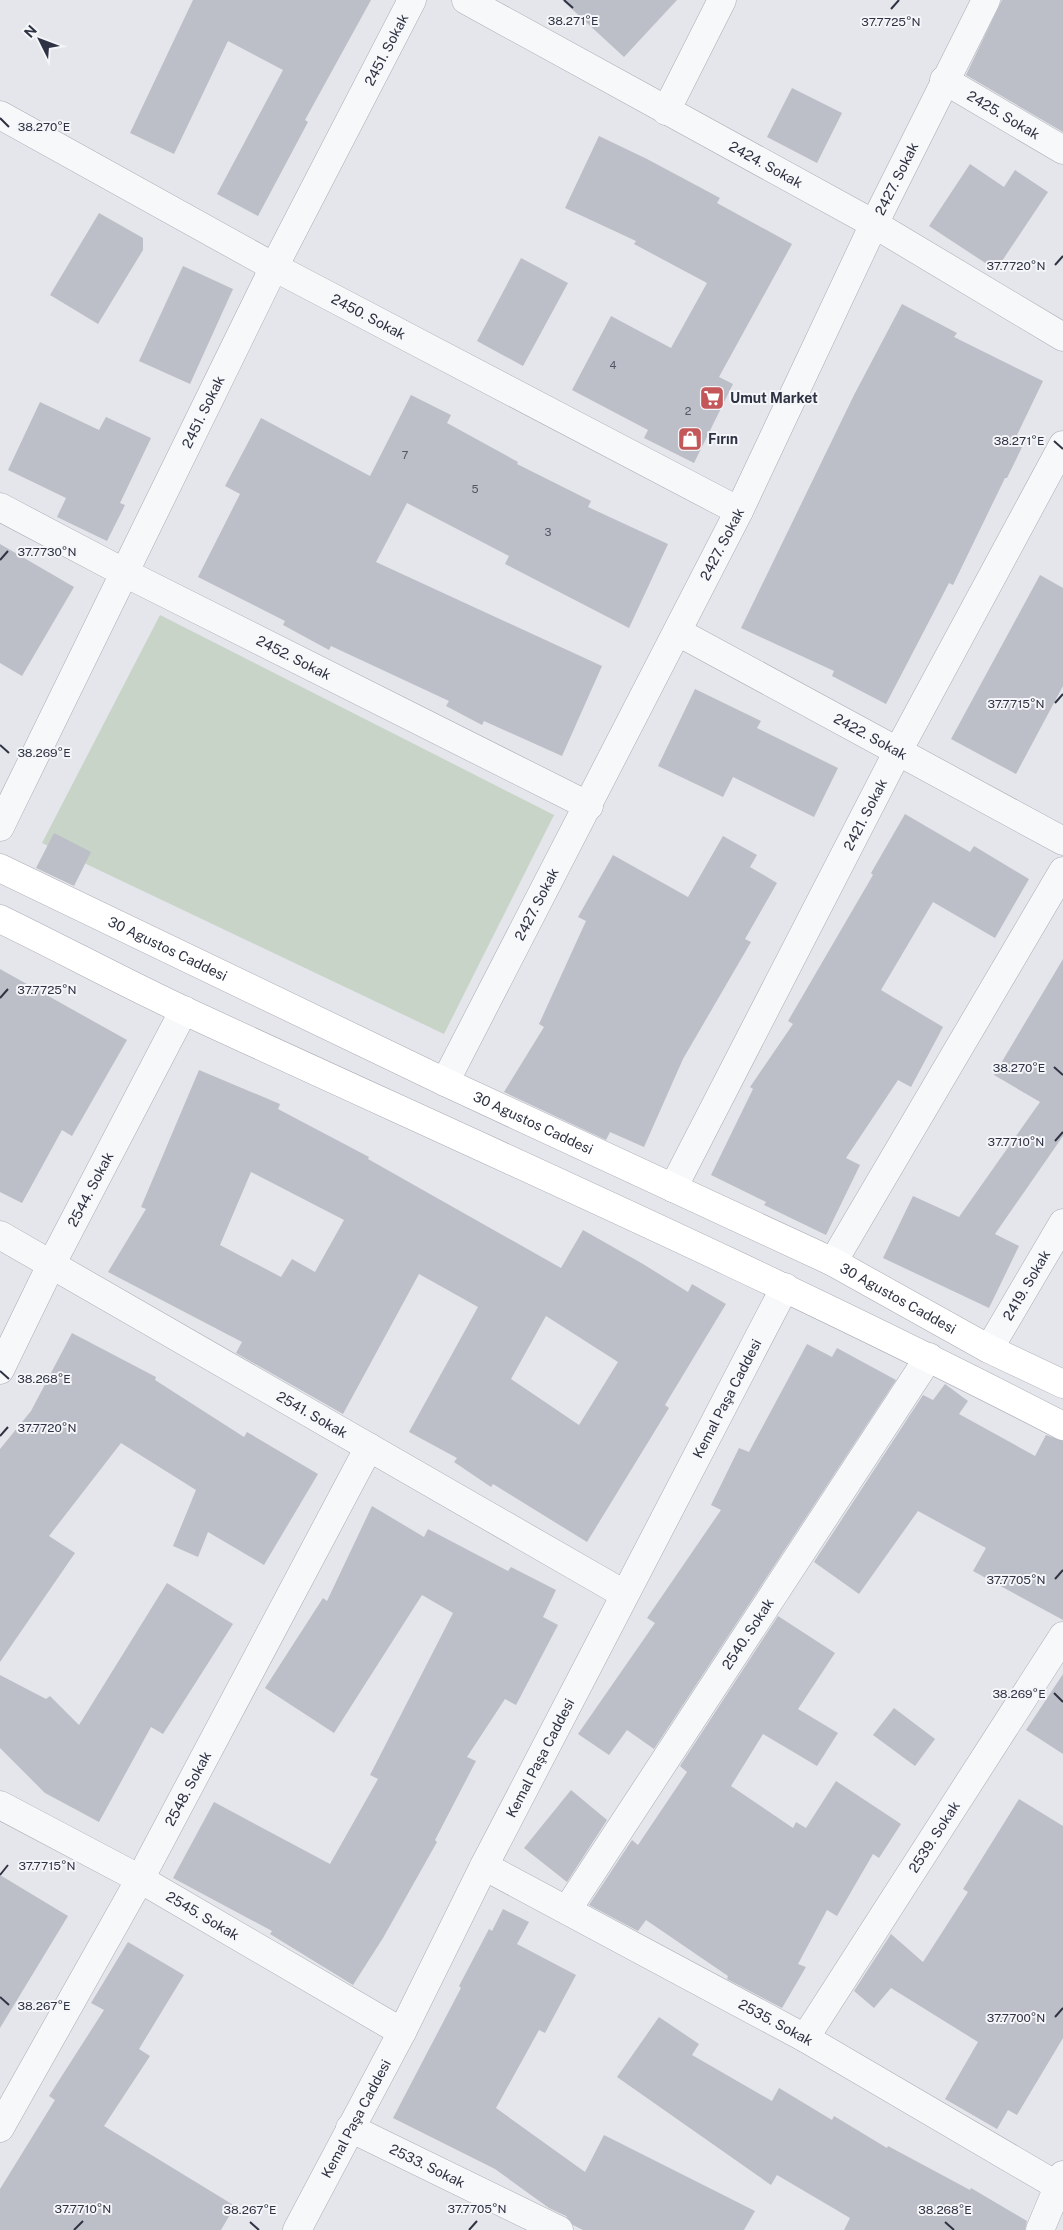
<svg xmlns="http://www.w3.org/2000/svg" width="1063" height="2230" font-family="'Public Sans',sans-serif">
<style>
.green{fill:#c8d4c7}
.building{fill:#bcbfc7;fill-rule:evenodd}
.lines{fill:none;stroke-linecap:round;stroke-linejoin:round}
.minor-casing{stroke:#aaacb5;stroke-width:29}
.tertiary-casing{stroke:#aaacb5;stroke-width:29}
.secondary-casing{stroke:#aaacb5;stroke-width:29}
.minor{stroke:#f7f8fa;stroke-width:28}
.tertiary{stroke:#f7f8fa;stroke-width:28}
.secondary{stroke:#fff;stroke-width:28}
.ticks{fill:none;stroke:#2e3242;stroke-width:2}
.labels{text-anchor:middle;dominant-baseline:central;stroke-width:4;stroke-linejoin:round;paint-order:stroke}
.number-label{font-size:11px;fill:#525563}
.street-label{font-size:14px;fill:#2e3242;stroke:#f4f5f8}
.poi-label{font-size:14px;font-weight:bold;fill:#2e3242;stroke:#f4f5f8;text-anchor:start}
.ticks-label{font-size:12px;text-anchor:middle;fill:#2e3242;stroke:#f4f5f8;stroke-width:4;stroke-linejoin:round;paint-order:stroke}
</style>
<rect width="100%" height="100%" fill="#e5e6eb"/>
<!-- green -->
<polygon class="green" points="160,615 554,815 444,1034 42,843"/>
<!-- building -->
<g class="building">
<polygon points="193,0 371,0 305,120 308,122 258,216 217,194 283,70 228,41 174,154 130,133"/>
<polygon points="562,0 677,0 624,57"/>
<polygon points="1002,0 1063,0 1063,132 966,75"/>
<polygon points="792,88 842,113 817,163 767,137"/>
<polygon points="599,136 647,159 720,198 717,203 792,244 719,377 733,384 694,463 644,438 648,430 572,390 611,316 671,348 707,283 634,244 636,241 565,208"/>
<polygon points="970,164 1004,187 1015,170 1048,192 996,270 929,226"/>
<polygon points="99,213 143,238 143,250 98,324 50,295"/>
<polygon points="521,258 568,283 523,366 477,341"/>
<polygon points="183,266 233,289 190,384 139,361"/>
<polygon points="902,304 957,333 954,337 1043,381 1017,435 1026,439 1007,478 1005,478 953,585 949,583 886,704 832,676 834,671 741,628 854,395"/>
<polygon points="411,395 451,415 447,423 518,462 517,464 591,501 588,507 668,544 629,628 505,564 509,556 407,503 376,562 602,666 562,756 484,721 482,725 446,706 449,701 331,646 329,650 283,625 285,621 198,577 240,494 225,486 261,418 370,476"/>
<polygon points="40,402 99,430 106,417 151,438 120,503 125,505 107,541 57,517 66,498 8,470"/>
<polygon points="0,544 74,587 22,676 0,663"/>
<polygon points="1040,575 1063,588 1063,686 1016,774 951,739"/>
<polygon points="695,689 761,721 757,728 838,768 814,817 733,777 723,797 658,766"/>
<polygon points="905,814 970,852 974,846 1029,879 995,938 933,902 881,990 943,1027 911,1087 898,1080 846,1158 860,1165 826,1235 764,1205 766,1202 711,1175 753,1089 750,1087 793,1024 788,1021 873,875 871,873"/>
<polygon points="54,833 91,852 74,886 36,868"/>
<polygon points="723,836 757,855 750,867 777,883 745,939 751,942 683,1059 644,1147 610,1132 606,1140 504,1092 544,1027 539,1024 586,921 578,917 613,855 688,897"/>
<polygon points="1063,959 1063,1136 995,1234 1019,1246 989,1308 883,1258 913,1196 959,1217 1040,1102 994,1075"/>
<polygon points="0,969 127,1040 72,1136 62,1130 22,1203 0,1192"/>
<path d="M 199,1070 L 280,1104 L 278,1109 L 369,1157 L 368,1159 L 561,1268 L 583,1230 L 643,1264 L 688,1292 L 692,1284 L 726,1304 L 665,1405 L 669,1408 L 587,1542 L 493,1484 L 491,1487 L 454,1462 L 457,1458 L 409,1432 L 478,1307 L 419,1274 L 343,1414 L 236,1353 L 242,1342 L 108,1272 L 146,1209 L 141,1207 ZM 251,1172 L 344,1220 L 315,1272 L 292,1259 L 281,1277 L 220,1245 ZM 546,1316 L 618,1362 L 579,1425 L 511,1379 Z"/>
<polygon points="72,1333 156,1377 155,1380 244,1437 247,1432 318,1474 264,1565 208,1532 198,1557 173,1546 196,1490 121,1443 49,1536 75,1553 0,1662 0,1449 31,1411"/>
<polygon points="807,1344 832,1357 837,1348 896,1380 654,1749 627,1730 609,1755 578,1734 655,1623 647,1618 721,1510 711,1505 739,1448 749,1452"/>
<polygon points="945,1384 968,1401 959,1414 1035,1456 1046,1435 1063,1441 1063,1620 973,1571 986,1548 918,1511 859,1594 814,1562 923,1395 933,1400"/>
<polygon points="372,1506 424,1537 428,1529 508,1571 511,1567 556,1590 543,1617 558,1625 516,1705 505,1699 467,1757 476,1761 435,1840 437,1842 383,1938 353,1985 270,1934 272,1931 173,1878 214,1802 330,1864 378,1779 370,1775 453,1613 422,1595 334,1733 265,1688 323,1598 327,1601"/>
<polygon points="167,1583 233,1624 163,1734 151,1727 99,1822 45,1793 0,1748 0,1675 46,1699 50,1696 79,1725"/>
<polygon points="778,1616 835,1653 798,1709 838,1733 817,1766 763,1734 731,1786 793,1828 796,1822 806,1828 836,1781 901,1824 879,1858 873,1854 837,1916 827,1910 798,1964 806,1967 782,2008 727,1979 728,1976 646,1920 638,1931 589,1905 632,1840 638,1845 687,1772 680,1766"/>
<polygon points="1063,1674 1063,1754 1026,1730"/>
<polygon points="894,1708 935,1739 915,1766 873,1735"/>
<polygon points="571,1790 607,1820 567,1882 524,1848"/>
<polygon points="1019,1799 1063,1826 1063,2038 1017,2115 1008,2110 997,2129 945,2099 978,2042 891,1988 874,2008 854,1991 891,1934 923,1962 968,1892 963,1889"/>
<polygon points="0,1875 68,1916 0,2028"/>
<polygon points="503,1909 529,1922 517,1944 576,1975 545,2033 539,2030 496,2108 585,2172 604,2135 755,2211 744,2230 583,2230 573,2225 566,2216 549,2208 495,2169 393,2118 461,1988 459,1986 489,1929 492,1931"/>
<polygon points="128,1942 184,1975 139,2049 150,2056 104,2126 235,2206 221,2230 0,2230 0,2189 55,2100 49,2096 104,2010 91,2003"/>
<polygon points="659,2017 699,2044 692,2055 772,2101 779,2088 832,2120 834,2116 887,2148 888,2146 970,2190 971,2188 1027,2221 1025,2230 844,2230 850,2218 777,2175 771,2185 617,2077"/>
</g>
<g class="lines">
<defs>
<g id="minor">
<path id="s1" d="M 466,0 L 874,224 L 1063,337"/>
<path id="s2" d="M 944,80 L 1063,150"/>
<polyline points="666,111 722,0"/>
<path id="s3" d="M 0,115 L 274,267 L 739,511"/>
<path id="s4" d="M 0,507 L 125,573 L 589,806"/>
<path id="s5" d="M 678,632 L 1063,841"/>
<path id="s6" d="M 0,827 L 274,267 L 412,0"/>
<path id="s7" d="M 445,1082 L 739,511 L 874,224 L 986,0"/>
<path id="s8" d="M 673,1188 L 898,751 L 1063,445"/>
<path id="s9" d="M 0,1235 L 624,1594"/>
<polyline points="833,1262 1063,871"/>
<path id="s10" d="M 989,1349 L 1063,1223"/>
<path id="s11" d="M 0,1370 L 52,1263 L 184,1010"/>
<path id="s12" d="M 0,1805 L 140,1879 L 402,2032"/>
<path id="s13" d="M 484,1866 L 805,2038 L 1063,2189"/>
<path id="s14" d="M 567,1910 L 929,1357"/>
<path id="s15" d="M 805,2038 L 1063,1636"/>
<path id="s16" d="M 0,2128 L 140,1879 L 369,1447"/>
<path id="s17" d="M 350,2128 L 559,2230"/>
<polyline points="1040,2230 1063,2175"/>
</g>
<g id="tertiary">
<path id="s18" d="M 297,2230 L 402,2032 L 484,1866 L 785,1287"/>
</g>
<g id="secondary">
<path id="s19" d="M 0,868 L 445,1082 L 833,1262 L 989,1349 L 1063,1384"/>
<path d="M 0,919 C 62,949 123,982 185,1011 C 479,1147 775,1277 1063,1426"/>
</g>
</defs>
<!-- minor casing -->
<use href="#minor" class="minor-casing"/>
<!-- tertiary casing -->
<use href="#tertiary" class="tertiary-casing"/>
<!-- secondary casing -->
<use href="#secondary" class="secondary-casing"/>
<!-- minor -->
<use href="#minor" class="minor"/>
<!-- tertiary -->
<use href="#tertiary" class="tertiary"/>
<!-- secondary -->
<use href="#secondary" class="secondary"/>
</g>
<!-- ticks -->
<path class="ticks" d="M 564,0 L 573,8M 891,9 L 899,0M 0,118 L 9,127M 1055,265 L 1063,256M 1054,441 L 1063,449M 0,560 L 8,551M 1055,703 L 1063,694M 0,745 L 9,753M 0,998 L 8,989M 1054,1067 L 1063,1075M 1055,1141 L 1063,1132M 0,1371 L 9,1379M 0,1436 L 8,1427M 1055,1579 L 1063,1570M 1054,1693 L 1063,1702M 0,1875 L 8,1865M 0,1997 L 9,2005M 1055,2017 L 1063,2008M 250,2222 L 259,2230M 945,2222 L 954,2230M 74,2230 L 83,2221M 469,2230 L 477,2221"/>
<!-- icons -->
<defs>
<symbol id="supermarket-square" viewBox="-11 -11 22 22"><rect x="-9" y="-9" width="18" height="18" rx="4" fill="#c35759" stroke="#f4f5f8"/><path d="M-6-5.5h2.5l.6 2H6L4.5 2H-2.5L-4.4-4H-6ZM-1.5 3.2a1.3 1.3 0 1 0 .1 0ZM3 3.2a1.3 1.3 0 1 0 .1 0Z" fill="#fff"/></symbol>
<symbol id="shop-square" viewBox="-11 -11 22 22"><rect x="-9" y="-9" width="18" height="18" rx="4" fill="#c35759" stroke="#f4f5f8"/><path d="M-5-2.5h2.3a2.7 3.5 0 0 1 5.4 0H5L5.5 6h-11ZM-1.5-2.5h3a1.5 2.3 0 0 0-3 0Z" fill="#fff"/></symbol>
</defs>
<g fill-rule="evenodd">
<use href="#supermarket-square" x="698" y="384" width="28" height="28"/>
<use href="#shop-square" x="676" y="425" width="28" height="28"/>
</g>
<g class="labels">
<!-- number labels -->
<g class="number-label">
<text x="613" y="365">4</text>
<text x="688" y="411">2</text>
<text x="405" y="455">7</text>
<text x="475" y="489">5</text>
<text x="548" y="532">3</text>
</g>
<!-- street labels -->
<g class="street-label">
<text stroke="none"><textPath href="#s6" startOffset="868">2451. Sokak</textPath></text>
<text stroke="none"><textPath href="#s2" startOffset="69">2425. Sokak</textPath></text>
<text stroke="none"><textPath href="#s1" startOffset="342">2424. Sokak</textPath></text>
<text stroke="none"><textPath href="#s7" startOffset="1010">2427. Sokak</textPath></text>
<text stroke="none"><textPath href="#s3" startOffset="420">2450. Sokak</textPath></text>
<text stroke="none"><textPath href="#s6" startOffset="462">2451. Sokak</textPath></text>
<text stroke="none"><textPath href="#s7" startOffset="605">2427. Sokak</textPath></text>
<text stroke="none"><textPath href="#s4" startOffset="330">2452. Sokak</textPath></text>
<text stroke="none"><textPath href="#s5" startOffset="219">2422. Sokak</textPath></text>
<text stroke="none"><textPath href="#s8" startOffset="420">2421. Sokak</textPath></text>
<text stroke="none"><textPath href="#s7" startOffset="200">2427. Sokak</textPath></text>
<text stroke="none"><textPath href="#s19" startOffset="186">30 Agustos Caddesi</textPath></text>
<text stroke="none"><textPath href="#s19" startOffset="591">30 Agustos Caddesi</textPath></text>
<text stroke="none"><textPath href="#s11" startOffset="202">2544. Sokak</textPath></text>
<text stroke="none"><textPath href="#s10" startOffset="74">2419. Sokak</textPath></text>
<text stroke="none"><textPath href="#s19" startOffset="996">30 Agustos Caddesi</textPath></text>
<text stroke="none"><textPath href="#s18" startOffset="936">Kemal Paşa Caddesi</textPath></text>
<text stroke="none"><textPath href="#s9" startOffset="360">2541. Sokak</textPath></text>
<text stroke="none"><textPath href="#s14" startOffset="330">2540. Sokak</textPath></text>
<text stroke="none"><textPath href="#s18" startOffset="531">Kemal Paşa Caddesi</textPath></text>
<text stroke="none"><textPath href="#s16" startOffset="388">2548. Sokak</textPath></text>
<text stroke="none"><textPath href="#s15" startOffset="239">2539. Sokak</textPath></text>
<text stroke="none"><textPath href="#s12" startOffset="231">2545. Sokak</textPath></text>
<text stroke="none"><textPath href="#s13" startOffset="331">2535. Sokak</textPath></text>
<text stroke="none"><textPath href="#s18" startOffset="126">Kemal Paşa Caddesi</textPath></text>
<text stroke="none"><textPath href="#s17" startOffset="86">2533. Sokak</textPath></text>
</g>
<!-- poi labels -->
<g class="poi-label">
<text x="730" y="398">Umut Market</text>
<text x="708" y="439">Fırın</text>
</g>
</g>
<g class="ticks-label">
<text x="573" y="25">38.271°E</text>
<text x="891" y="26">37.7725°N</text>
<text x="44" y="131">38.270°E</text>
<text x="1016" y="270">37.7720°N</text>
<text x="1019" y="445">38.271°E</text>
<text x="47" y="556">37.7730°N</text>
<text x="1016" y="708">37.7715°N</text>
<text x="44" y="757">38.269°E</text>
<text x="47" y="994">37.7725°N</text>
<text x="1019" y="1072">38.270°E</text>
<text x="1016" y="1146">37.7710°N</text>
<text x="44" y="1383">38.268°E</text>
<text x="47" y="1432">37.7720°N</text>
<text x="1016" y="1584">37.7705°N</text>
<text x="1019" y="1698">38.269°E</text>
<text x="47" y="1870">37.7715°N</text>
<text x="44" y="2010">38.267°E</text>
<text x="1016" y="2022">37.7700°N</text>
<text x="83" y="2213">37.7710°N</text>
<text x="477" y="2213">37.7705°N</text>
<text x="250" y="2214">38.267°E</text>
<text x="945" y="2214">38.268°E</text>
</g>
<!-- north arrow -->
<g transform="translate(40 40) rotate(312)" stroke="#f4f5f8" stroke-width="4" paint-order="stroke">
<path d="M0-4L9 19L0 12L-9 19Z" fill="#2e3242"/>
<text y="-8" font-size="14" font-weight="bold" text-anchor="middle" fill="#2e3242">N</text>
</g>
</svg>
